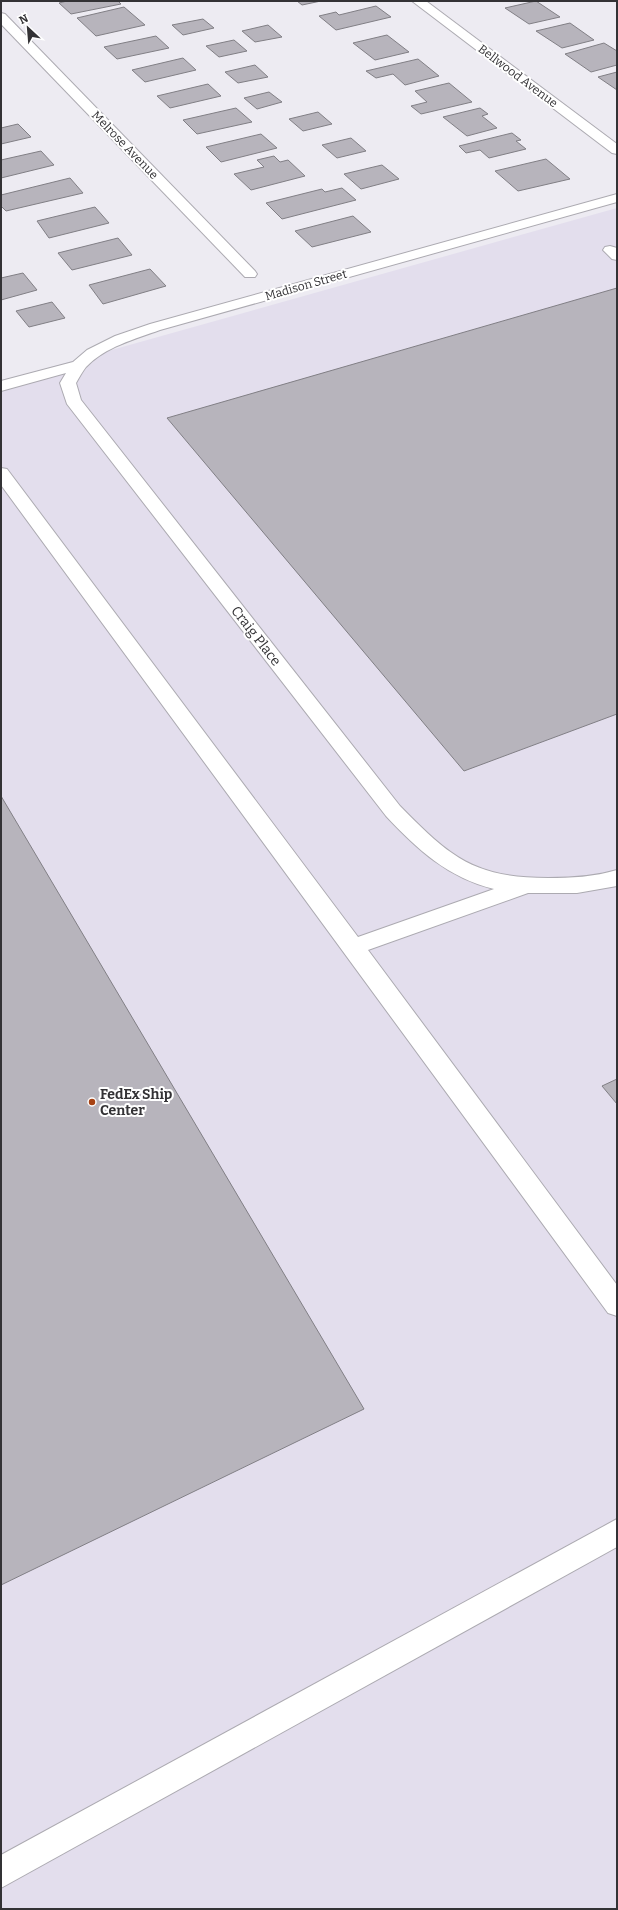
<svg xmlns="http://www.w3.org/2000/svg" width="618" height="1910" font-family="Bitter,serif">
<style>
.built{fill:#e3deed}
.building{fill:#b7b4bc;stroke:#817f85}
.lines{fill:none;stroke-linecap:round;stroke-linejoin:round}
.minor-casing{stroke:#acaab1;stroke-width:2}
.minor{fill:#fff;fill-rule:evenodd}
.poi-dot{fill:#a74213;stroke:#fff;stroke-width:1.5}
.labels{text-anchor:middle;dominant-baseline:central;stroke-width:4;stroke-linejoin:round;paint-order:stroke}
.far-street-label{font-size:12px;fill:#333235;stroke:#fff}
.street-label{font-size:14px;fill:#333235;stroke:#fff}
.poi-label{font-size:14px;font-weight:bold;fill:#333235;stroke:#fff;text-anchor:start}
</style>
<rect width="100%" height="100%" fill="#edebf2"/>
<!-- built -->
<polygon class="built" points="617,208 617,1909 1,1909 1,381"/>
<!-- building -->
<g class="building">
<polygon points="67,1 118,1 121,4 71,14 59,3"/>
<polygon points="297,1 321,1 302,5"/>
<polygon points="536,1 560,17 529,24 505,8"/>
<polygon points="376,6 391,17 336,30 319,16 336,12 339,15"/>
<polygon points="124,7 145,25 96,36 77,18"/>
<polygon points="203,19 214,28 183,35 172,25"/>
<polygon points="570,23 594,40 562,48 536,31"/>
<polygon points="268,25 282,37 255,42 242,31"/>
<polygon points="387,35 409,52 375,60 353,43"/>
<polygon points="156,36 169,48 117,59 104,47"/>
<polygon points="234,40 247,51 219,57 206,46"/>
<polygon points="604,43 617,51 617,65 591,72 565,54"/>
<polygon points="183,58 196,70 145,82 132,70"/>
<polygon points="418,59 439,76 405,85 393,74 376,78 366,71"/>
<polygon points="255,65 268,77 238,83 225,72"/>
<polygon points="617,72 617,90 598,77"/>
<polygon points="449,83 472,102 421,114 411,106 427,102 415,91"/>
<polygon points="208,84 221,96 170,108 157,96"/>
<polygon points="269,92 282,102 257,109 244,98"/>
<polygon points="236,108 252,122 197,134 183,120"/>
<polygon points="480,108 488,114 482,116 497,128 467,136 443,117"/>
<polygon points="318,112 332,124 303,131 289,119"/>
<polygon points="18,124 31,137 1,144 1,128"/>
<polygon points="512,133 521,140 516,141 526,149 489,158 480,150 466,153 459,146"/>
<polygon points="261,134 277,148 221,162 206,147"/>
<polygon points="351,138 366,151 337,158 322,145"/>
<polygon points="41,151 54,165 1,178 1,160"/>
<polygon points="274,156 280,162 288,160 305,176 251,190 234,174 264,167 257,160"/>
<polygon points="546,159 570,179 518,191 495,171"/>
<polygon points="382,165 399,179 361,189 344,174"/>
<polygon points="70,178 83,193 6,211 1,206 1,195"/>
<polygon points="342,188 356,200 282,219 266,203 322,189 325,192"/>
<polygon points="95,207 109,223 49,238 37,221"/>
<polygon points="353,216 371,232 312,247 295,231"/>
<polygon points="118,238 132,255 72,270 58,253"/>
<polygon points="150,269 166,286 103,304 89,285"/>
<polygon points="23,273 37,290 1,300 1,278"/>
<polygon points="617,288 617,714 464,771 167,418"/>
<polygon points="52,302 65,318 29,327 16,311"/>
<polygon points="1,796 364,1409 1,1585"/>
<polygon points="617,1079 617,1104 602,1086"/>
</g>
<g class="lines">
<defs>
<g id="minor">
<polygon points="412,1 426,1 617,144 617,154 612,153"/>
<polygon points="1,13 5,14 255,271 257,274 255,277 245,277 1,24"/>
<path d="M 617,194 L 617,202 L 160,330 C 135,339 105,347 86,367 C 82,372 79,378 76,383 L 81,400 L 400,806 C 450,857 474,878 548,878 C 571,878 594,877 617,870 L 617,886 L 577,893 L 528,893 L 368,950 L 617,1285 L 617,1316 L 608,1313 L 1,485 L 1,468 L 7,469 L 358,937 L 494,889 C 448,878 417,849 386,816 L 67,404 L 60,383 L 66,373 L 1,391 L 1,381 L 73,362 L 87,350 L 115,336 L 150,324 Z"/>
<polygon points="610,246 617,248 617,260 612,259 603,250 605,247"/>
<polygon points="617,1519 617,1547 1,1888 1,1855"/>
</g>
</defs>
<!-- minor casing -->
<use href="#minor" class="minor-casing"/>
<!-- minor -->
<use href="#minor" class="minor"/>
</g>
<!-- markers -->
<circle class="poi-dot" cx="92" cy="1102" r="4"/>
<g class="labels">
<!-- far-street labels -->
<g class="far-street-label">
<text transform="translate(518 76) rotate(37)">Bellwood Avenue</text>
<text transform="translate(125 145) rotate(46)">Melrose Avenue</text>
<text transform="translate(306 285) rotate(-16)">Madison Street</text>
</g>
<!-- street labels -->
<g class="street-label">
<text transform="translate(256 636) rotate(52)">Craig Place</text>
</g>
<!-- poi labels -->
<g class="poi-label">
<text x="100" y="1094">FedEx Ship<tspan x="100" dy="16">Center</tspan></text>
</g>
</g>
<!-- border -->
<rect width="618" height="1910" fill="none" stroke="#333235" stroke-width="4"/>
<!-- north arrow -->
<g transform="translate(28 28) rotate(334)" stroke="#ffffff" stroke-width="3" paint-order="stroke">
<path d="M0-3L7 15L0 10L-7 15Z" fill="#333235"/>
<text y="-6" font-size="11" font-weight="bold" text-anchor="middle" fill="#333235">N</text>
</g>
</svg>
